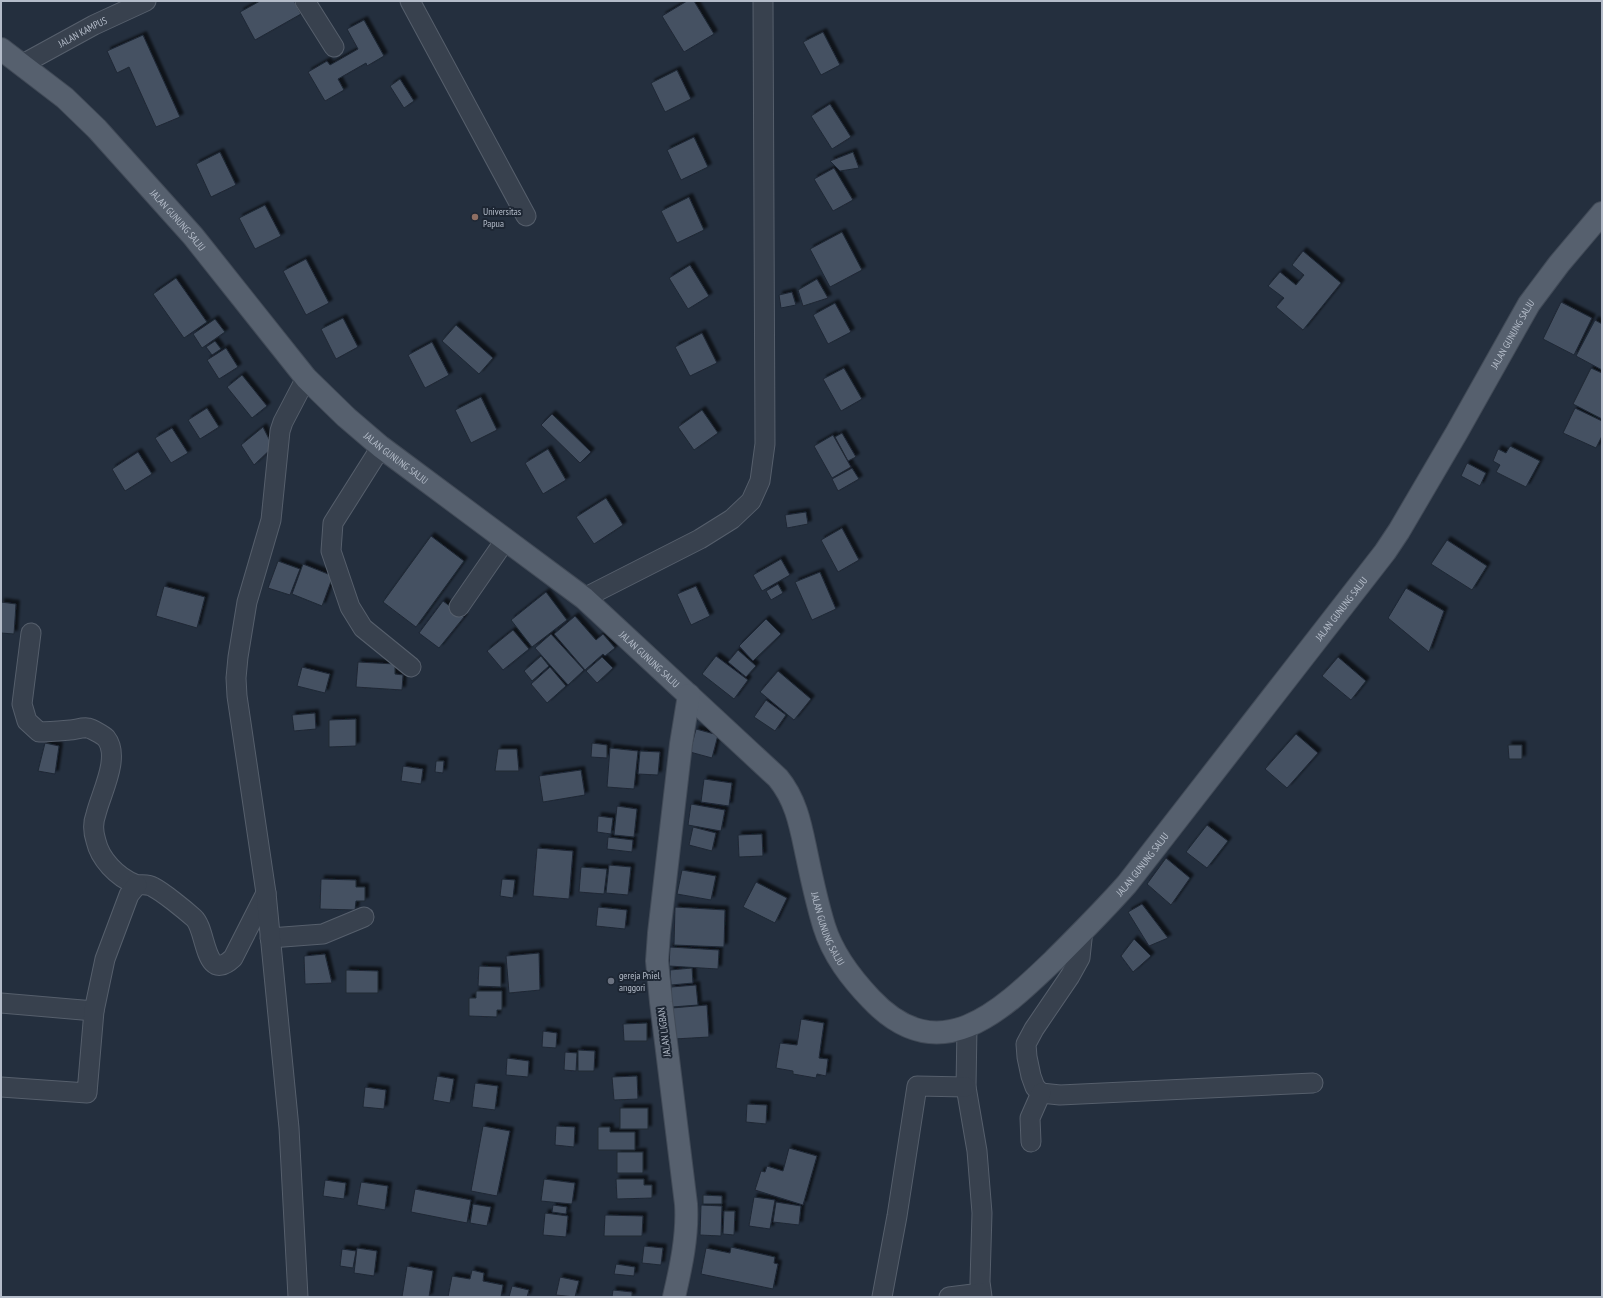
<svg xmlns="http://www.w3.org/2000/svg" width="1603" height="1298" font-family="'PT Sans Narrow',sans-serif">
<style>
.building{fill:#455162;stroke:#1f2835;filter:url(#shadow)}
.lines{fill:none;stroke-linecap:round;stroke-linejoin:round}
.minor-casing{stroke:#565f6c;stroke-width:21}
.major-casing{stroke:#414a57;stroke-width:24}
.minor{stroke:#38414e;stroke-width:19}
.major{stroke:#56606e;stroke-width:22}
.education-dot{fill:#8d6e63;stroke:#1d2633;stroke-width:1.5}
.worship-dot{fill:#6b7280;stroke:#1d2633;stroke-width:1.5}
.labels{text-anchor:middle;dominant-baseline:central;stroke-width:4;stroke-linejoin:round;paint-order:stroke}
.street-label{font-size:10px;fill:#b4bcc9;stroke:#1d2633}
.poi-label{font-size:10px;fill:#b4bcc9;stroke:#1d2633;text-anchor:start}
</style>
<defs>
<filter id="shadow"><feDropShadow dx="3.5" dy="-3.5" stdDeviation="1" flood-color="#0009"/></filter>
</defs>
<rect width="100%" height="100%" fill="#242f3e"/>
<!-- building -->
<g class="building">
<polygon points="260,1 294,1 301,14 255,40 240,12"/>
<polygon points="687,1 694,1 714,34 684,52 662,16"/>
<polygon points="364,20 384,56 367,66 366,63 338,79 344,90 325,101 308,72 327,61 330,65 358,49 347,29"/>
<polygon points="823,32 840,65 821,75 803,42"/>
<polygon points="143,35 180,117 156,127 129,67 117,73 107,51"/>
<polygon points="677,70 691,99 665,112 651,83"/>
<polygon points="400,79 414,101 404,108 390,86"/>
<polygon points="830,104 851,137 832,149 811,116"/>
<polygon points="694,137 708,167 681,180 667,150"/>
<polygon points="220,152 236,185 211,197 196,164"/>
<polygon points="853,152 859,168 840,171 830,161"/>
<polygon points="834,168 853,200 833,211 814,179"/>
<polygon points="689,197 704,230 677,243 661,211"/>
<polygon points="265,205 281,236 255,249 239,218"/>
<polygon points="842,232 862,270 830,287 810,249"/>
<polygon points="1303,251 1341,283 1303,330 1276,307 1284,298 1268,286 1280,272 1296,285 1304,275 1292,265"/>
<polygon points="306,259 329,303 306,315 283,271"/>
<polygon points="690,265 709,296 688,309 669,278"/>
<polygon points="176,278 207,322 184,338 153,294"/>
<polygon points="817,279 828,298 803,306 798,290"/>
<polygon points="792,292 796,305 781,308 779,295"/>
<polygon points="1561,302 1592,318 1574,355 1543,339"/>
<polygon points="835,303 851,332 828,344 813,315"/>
<polygon points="343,318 358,347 336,359 321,329"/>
<polygon points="215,319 225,332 202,348 193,334"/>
<polygon points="1595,320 1602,324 1602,370 1576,356"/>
<polygon points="456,325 493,358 479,374 442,341"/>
<polygon points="702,333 717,363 690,376 675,347"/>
<polygon points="215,341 221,349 212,355 206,347"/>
<polygon points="432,342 449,375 425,388 408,355"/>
<polygon points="226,348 238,367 219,379 207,360"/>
<polygon points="844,368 862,399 841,411 823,379"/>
<polygon points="1591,368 1602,373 1602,419 1573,404"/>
<polygon points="242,375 267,406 252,418 227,387"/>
<polygon points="481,397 497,430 471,443 455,410"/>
<polygon points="207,408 219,427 200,439 188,420"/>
<polygon points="1575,408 1602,421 1602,436 1596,448 1563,433"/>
<polygon points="702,410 718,433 694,450 678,427"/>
<polygon points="552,414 591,452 580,463 541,425"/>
<polygon points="263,427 273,447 254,465 241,445"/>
<polygon points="172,428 188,453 171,463 155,438"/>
<polygon points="842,433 856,457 848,461 835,437"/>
<polygon points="833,435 851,467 832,478 814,446"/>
<polygon points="1510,446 1540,461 1526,487 1496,472 1500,465 1493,461 1498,449 1506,453"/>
<polygon points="548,449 566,480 543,494 525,463"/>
<polygon points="138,452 152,474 125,491 112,469"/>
<polygon points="1467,463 1486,473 1480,486 1461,476"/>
<polygon points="852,468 859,479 838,491 832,479"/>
<polygon points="606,498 623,525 594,544 576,517"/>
<polygon points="806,512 808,524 787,528 785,515"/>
<polygon points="842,528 859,560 838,572 821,540"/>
<polygon points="431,536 464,561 416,627 383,602"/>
<polygon points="1447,540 1487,566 1472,590 1431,564"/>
<polygon points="781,559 790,575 762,591 753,575"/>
<polygon points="278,561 300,569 290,595 268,588"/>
<polygon points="303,564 333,576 322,606 292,594"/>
<polygon points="820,572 836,609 812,620 795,582"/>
<polygon points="778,584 783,593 771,600 766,591"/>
<polygon points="164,586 205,597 197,628 156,616"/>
<polygon points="696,586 710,616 691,625 677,594"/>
<polygon points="1406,588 1444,611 1429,652 1388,618"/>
<polygon points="546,592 567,620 532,647 511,620"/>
<polygon points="443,601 464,617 439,648 419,633"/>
<polygon points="1,602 16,604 14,634 1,633"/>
<polygon points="575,616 596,640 603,634 615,648 605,656 603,654 585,670 554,634"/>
<polygon points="766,619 781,634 753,661 739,646"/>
<polygon points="513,630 529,649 503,670 487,651"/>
<polygon points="551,634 584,670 568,685 535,648"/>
<polygon points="738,650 756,666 746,677 728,662"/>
<polygon points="541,656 549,666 532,681 524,671"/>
<polygon points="716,656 748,680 734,699 702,674"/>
<polygon points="602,657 613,668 597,683 586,671"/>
<polygon points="1338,657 1366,681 1351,700 1322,676"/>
<polygon points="358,662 395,664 395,674 403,675 402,690 356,687"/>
<polygon points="302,667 330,674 325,693 297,686"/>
<polygon points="550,667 566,686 547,703 531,684"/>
<polygon points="778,671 811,699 794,720 760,692"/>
<polygon points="766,700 786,715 775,731 754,717"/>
<polygon points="315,713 316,729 294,731 292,715"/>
<polygon points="356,719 356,746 329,747 329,720"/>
<polygon points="696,729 718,735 712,758 690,752"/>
<polygon points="1296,734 1318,753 1287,788 1265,769"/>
<polygon points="45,743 59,746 55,774 38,771"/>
<polygon points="592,743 607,745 607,758 591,757"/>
<polygon points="1508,745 1522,745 1522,759 1509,759"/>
<polygon points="610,748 638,751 634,789 607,787"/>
<polygon points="498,749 517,749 519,771 495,771"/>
<polygon points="640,751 660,752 658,775 638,774"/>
<polygon points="436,761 444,761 443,773 435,772"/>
<polygon points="403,766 423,769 421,784 401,781"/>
<polygon points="581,770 585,795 543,802 539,776"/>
<polygon points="704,779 732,783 729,806 701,802"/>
<polygon points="691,804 725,810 721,831 688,825"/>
<polygon points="617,806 637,809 634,837 614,835"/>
<polygon points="598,816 613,818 611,834 597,832"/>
<polygon points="1207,825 1228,841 1207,868 1186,852"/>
<polygon points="693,827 716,833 712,851 689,845"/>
<polygon points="762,834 763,856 739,857 738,835"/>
<polygon points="608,837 633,840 632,852 607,849"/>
<polygon points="537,848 573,851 569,899 533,896"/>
<polygon points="1166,858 1190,878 1171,905 1147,884"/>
<polygon points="609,865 631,867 628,895 606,893"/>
<polygon points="581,867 607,869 604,894 579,892"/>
<polygon points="682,870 716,876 711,900 677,894"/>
<polygon points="321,879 356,880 356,887 365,887 365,901 356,901 355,910 320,909"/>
<polygon points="502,879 515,880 513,898 500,896"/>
<polygon points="756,882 787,898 775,923 743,907"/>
<polygon points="1142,904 1168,938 1149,946 1128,912"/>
<polygon points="598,907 627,910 625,929 596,926"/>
<polygon points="675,907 725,910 724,947 674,945"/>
<polygon points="1134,939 1151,956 1133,972 1121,956"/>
<polygon points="670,947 719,950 718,969 669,966"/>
<polygon points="539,953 540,990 509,993 506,956"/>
<polygon points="325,954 332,983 305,984 304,956"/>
<polygon points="479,966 501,967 501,987 478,986"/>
<polygon points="692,968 693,983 671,985 670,970"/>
<polygon points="346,970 378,971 378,993 346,993"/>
<polygon points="696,985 698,1005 672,1007 671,987"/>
<polygon points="476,991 502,991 502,1010 497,1010 497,1017 469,1016 469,998 476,998"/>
<polygon points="707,1005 709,1037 674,1039 672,1008"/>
<polygon points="801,1019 824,1023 819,1058 828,1059 826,1076 817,1074 816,1078 793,1074 793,1071 776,1068 780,1043 797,1045"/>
<polygon points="647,1023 647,1041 624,1041 623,1024"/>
<polygon points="543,1031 557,1033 556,1048 542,1047"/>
<polygon points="578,1050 595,1051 594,1071 578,1071"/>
<polygon points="565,1052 577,1053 576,1071 564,1070"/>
<polygon points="507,1058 529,1061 528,1077 506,1075"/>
<polygon points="437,1076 454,1079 450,1103 433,1100"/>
<polygon points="637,1076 638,1099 614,1100 612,1077"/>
<polygon points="475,1083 498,1086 495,1110 472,1107"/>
<polygon points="365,1087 386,1090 384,1109 363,1107"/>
<polygon points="747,1104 767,1105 766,1124 746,1122"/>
<rect x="620" y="1108" width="28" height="21"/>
<polygon points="483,1126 510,1131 497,1196 471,1191"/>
<polygon points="556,1126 575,1127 574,1147 555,1145"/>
<polygon points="598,1127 610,1127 610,1132 635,1132 635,1150 598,1150"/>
<polygon points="789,1148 817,1156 803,1205 755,1190 761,1171 765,1172 767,1166 783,1171"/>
<rect x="617" y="1152" width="26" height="21"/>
<polygon points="544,1179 575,1183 572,1204 541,1201"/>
<polygon points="616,1179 644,1179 644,1185 652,1185 652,1198 617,1199"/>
<polygon points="325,1180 346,1183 344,1199 323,1196"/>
<polygon points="361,1182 388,1186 385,1210 357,1205"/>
<polygon points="415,1189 471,1200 467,1223 411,1212"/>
<polygon points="703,1195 722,1196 722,1204 703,1204"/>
<polygon points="754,1197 775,1200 770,1229 749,1226"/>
<polygon points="776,1202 801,1206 799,1225 773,1222"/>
<polygon points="473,1204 491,1207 487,1226 470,1223"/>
<polygon points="553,1205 567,1207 566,1214 552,1212"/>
<polygon points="701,1205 722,1206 721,1236 700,1235"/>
<polygon points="724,1211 735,1211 734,1235 723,1234"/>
<polygon points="545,1213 568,1216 566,1237 543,1235"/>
<polygon points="605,1215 643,1216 642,1236 604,1236"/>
<polygon points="644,1246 663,1248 661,1265 642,1263"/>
<polygon points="731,1247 775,1257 774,1263 778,1264 773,1289 701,1274 706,1248 730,1253"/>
<polygon points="357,1248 377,1251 374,1276 354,1273"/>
<polygon points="342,1249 356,1251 353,1268 340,1266"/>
<polygon points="616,1264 635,1267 634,1276 614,1274"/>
<polygon points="407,1266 433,1271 429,1297 402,1297"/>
<polygon points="472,1270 484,1273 483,1281 503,1285 501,1297 448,1297 452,1276 470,1279"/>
<polygon points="560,1277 579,1281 575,1297 556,1295"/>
<polygon points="512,1286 529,1290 527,1297 509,1297"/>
<polygon points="613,1290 632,1292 632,1297 612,1297"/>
</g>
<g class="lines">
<defs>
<g id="minor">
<polyline points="305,1 334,47"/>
<polyline points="410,1 526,216"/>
<path id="s1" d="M 21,65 L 94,25 L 146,1"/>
<polyline points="381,447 333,523 331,551 350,607 363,628 411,667"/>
<polyline points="584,598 700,539 732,519 751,501 760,481 765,444 763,1"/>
<polyline points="459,607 506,539"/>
<path d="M 31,633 L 22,704 L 27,721 L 39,732 C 49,732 59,731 70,730 C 75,730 82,727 88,728 C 92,729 103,735 106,738 C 121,757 101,793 96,814 C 93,822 93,832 96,841 C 100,859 117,877 135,884 C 140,886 147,883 153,887 C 163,892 185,910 194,918 C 207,930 204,985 233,958 L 266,893"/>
<polyline points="1083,930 1080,958 1070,976 1034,1029 1026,1044 1027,1057 1031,1076 1035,1087 1041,1093 1060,1095 1313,1083"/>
<polyline points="270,938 323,934 364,917"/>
<polyline points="1,1003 94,1011"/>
<polyline points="967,1027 966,1087 977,1151 982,1213 980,1282 982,1297"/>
<polyline points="1,1087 87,1093 94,1011 105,959 129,895 137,885"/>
<polyline points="1031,1142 1030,1118 1041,1093"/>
<polyline points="298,1297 289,1128 266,893 237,696 236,678 238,657 247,602 271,520 280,431 283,422 306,378"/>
<polyline points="882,1297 897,1216 917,1086 966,1087"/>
<polyline points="949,1297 981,1293"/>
</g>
<g id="major">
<path id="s2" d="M 1,49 L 65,98 L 97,129 L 193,236 L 306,378 L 346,417 L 381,447 L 584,598 L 778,778 C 797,801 801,828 807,856 C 812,880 817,903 824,926 C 833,955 851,978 871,999 C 939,1071 1000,1012 1054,960 C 1079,935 1104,910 1127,884 L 1385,552 L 1399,531 L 1457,432 L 1529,304 L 1559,264 L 1602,213"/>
<path d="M 674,1297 C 681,1267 688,1235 686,1204 L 661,1002 L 657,961 L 659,933 L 681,744 L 689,695"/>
</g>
</defs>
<!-- minor casing -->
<use href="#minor" class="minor-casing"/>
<!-- major casing -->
<use href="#major" class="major-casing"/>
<!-- minor -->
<use href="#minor" class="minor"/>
<!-- major -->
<use href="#major" class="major"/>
</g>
<!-- markers -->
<circle class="education-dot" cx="475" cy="217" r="4"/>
<circle class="worship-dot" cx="611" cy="981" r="4"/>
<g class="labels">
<!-- street labels -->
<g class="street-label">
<text stroke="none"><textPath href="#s1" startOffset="70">JALAN KAMPUS</textPath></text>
<text stroke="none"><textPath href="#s2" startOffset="247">JALAN GUNUNG SALJU</textPath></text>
<text stroke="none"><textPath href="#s2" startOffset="2309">JALAN GUNUNG SALJU</textPath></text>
<text stroke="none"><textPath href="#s2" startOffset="571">JALAN GUNUNG SALJU</textPath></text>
<text stroke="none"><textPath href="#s2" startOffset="1985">JALAN GUNUNG SALJU</textPath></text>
<text stroke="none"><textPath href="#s2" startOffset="895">JALAN GUNUNG SALJU</textPath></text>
<text stroke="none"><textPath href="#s2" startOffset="1661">JALAN GUNUNG SALJU</textPath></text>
<text stroke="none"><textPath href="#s2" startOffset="1230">JALAN GUNUNG SALJU</textPath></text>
<text transform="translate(664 1032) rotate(-97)">JALAN LIGBAN</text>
</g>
<!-- poi labels -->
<g class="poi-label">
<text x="483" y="211">Universitas<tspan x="483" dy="12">Papua</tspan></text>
<text x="619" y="975">gereja Pniel<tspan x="619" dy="12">anggori</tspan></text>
</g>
</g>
<!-- border -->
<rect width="1603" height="1298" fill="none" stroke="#b4bcc9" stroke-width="4"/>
</svg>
